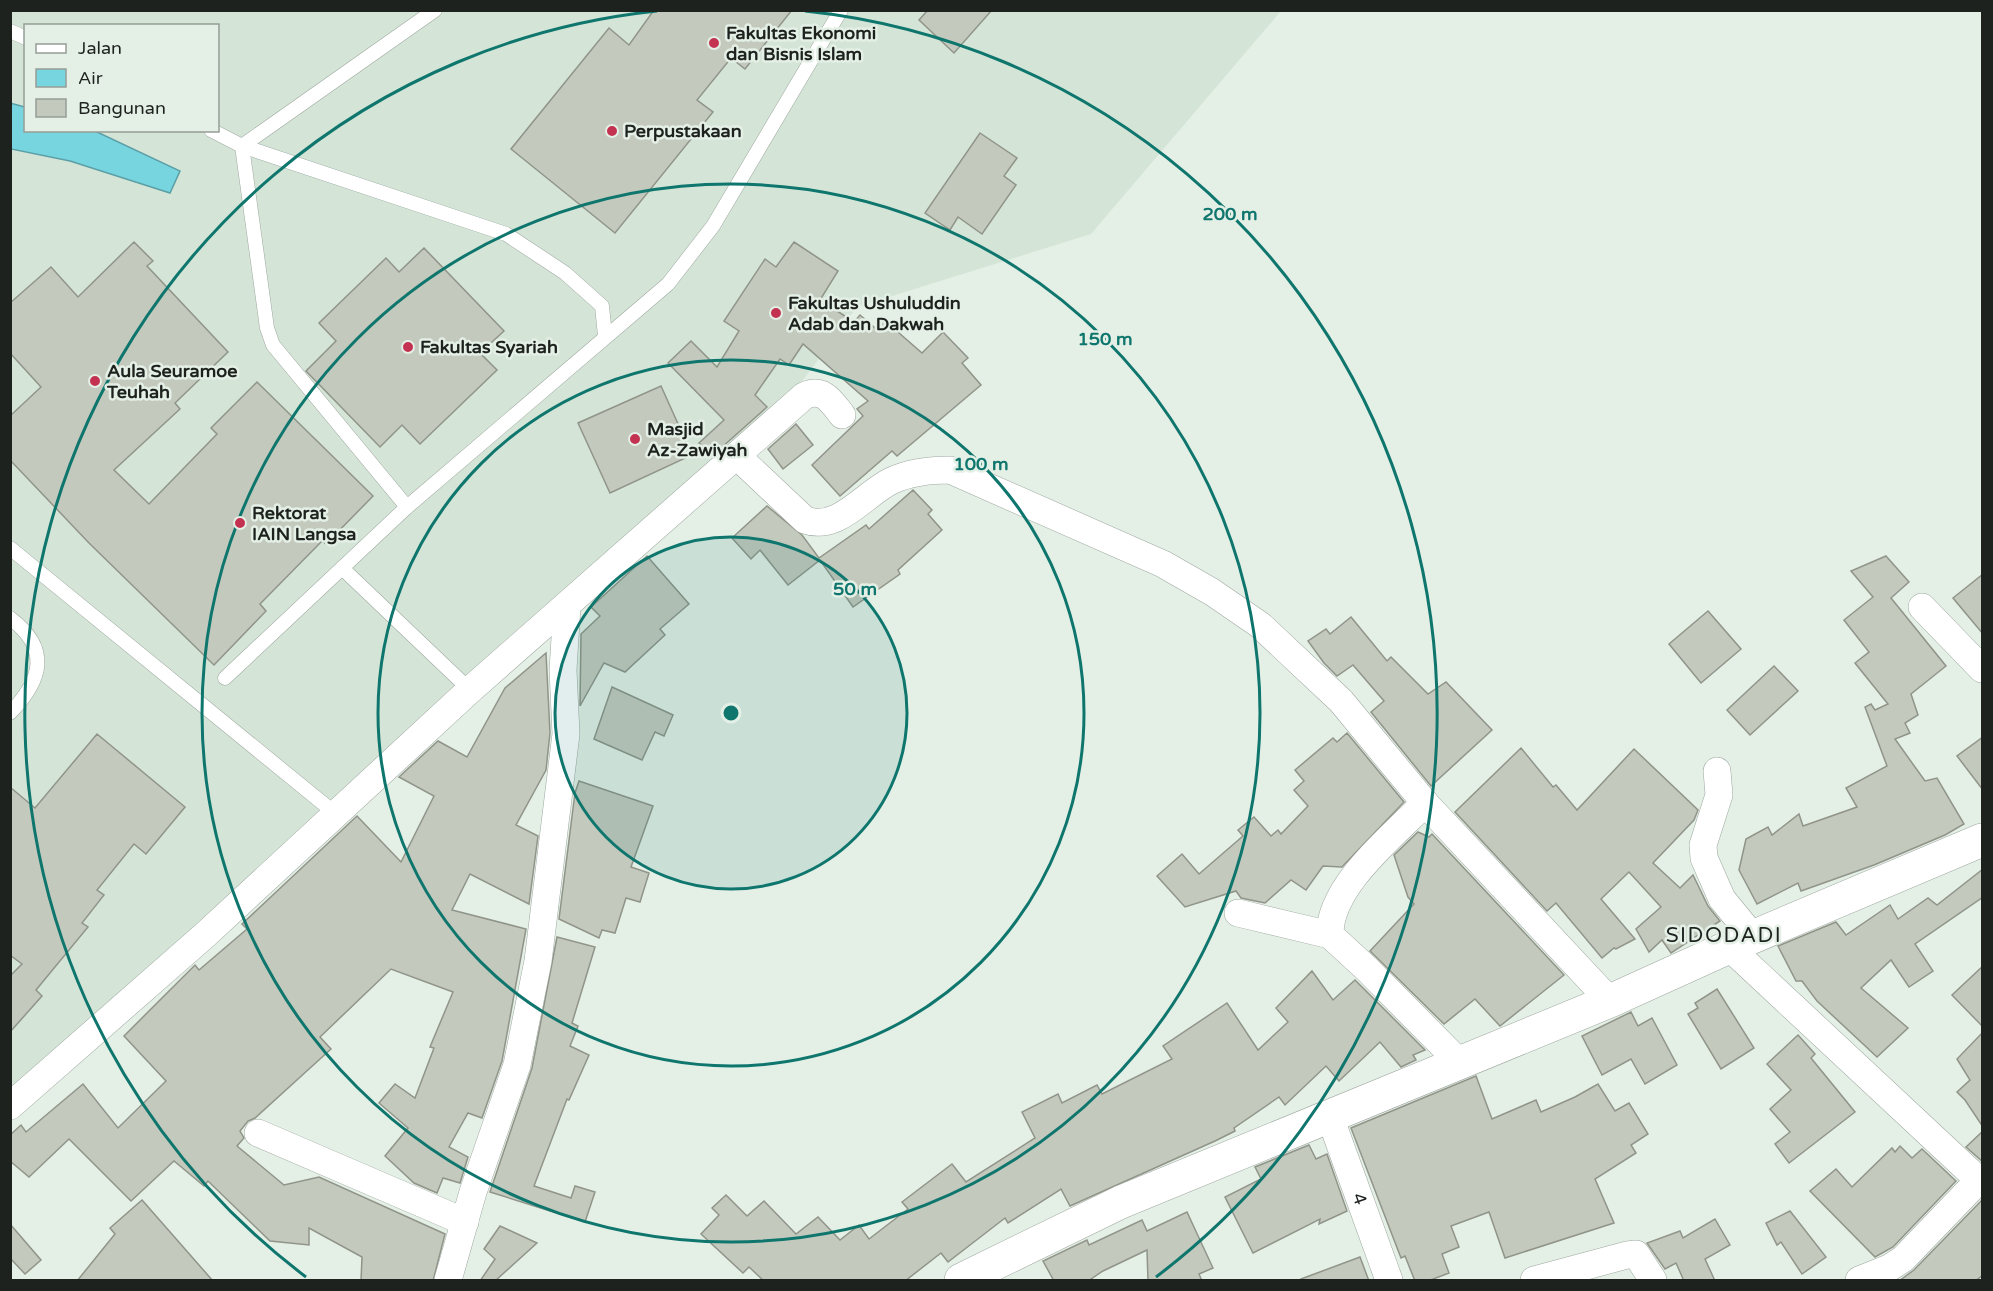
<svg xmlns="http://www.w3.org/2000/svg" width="1993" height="1291" font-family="'Varela Round',sans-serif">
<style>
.built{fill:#d4e5d7;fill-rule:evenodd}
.water{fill:#77d5e0;stroke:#5c9fa6;stroke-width:1.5}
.building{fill:#c4c9bd;stroke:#909489;stroke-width:1.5}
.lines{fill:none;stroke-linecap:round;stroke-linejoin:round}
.service-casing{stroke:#9ea8a0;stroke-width:15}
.minor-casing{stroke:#9ea8a0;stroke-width:28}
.tertiary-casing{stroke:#9ea8a0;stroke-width:34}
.service{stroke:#fff;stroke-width:14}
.minor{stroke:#fff;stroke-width:27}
.tertiary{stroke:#fff;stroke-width:33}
.ring{fill:none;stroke:#0f766e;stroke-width:3}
.poi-dot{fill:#c33351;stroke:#e4efe6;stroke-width:2}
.labels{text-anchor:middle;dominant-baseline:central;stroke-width:5;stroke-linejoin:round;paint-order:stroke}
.poi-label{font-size:18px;font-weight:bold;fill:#1e221f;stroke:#e4efe6;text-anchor:start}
.street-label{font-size:18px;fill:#1e221f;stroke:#e4efe6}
.quarter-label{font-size:21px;letter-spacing:1.5px;fill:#1e221f;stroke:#e4efe6}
.centre{fill:#0f766e;stroke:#e4efe6;stroke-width:3}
.ring-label{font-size:18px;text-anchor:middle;font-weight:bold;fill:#0f766e;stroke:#e4efe6;stroke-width:5;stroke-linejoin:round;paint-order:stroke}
</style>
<rect width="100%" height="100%" fill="#e4efe6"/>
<!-- built -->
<path class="built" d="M 11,11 L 1281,11 L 1091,234 L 857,307 L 789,399 L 11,1089 ZM 26,26 L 218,26 L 218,130 L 26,130 Z"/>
<!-- water -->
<polygon class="water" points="10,103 25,107 26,130 95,131 180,171 170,193 70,161 11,149"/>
<!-- building -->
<g class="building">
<polygon points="654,10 792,10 745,69 731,58 697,100 713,112 615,233 511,149 609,28 629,45"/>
<polygon points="928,10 992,10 954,53 919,20"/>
<polygon points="980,133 1017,158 1004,176 1016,185 982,234 958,217 950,230 925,213"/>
<polygon points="134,242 153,261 147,266 228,352 175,403 180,409 114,470 149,504 217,434 211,428 257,382 373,496 326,544 322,541 260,604 266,611 214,665 89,543 10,460 10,416 41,387 10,353 10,303 51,267 78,297"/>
<polygon points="794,242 838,271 820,300 854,322 860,315 875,328 883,319 922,353 943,332 968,358 962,363 981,385 897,456 892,451 840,496 812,465 863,416 857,409 868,401 803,344 789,365 780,359 755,395 767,407 712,456 699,443 724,420 668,363 691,341 717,367 739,331 724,321 765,259 776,267"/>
<polygon points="424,248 504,331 480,353 497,370 420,444 402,425 380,447 306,371 336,341 319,323 386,258 399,272"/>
<polygon points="661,386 692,455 610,493 578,423"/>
<polygon points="796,424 813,445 783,469 768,449"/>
<polygon points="913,490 932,510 928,514 942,530 898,570 900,574 853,607 820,560 788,585 760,550 751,559 732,538 767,506 802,535 819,558 866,525 869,529"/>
<polygon points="647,556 689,604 660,629 665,635 625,672 604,663 580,706 581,634 600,616 591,607"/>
<polygon points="1886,556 1909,582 1891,598 1946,666 1911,694 1918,715 1905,723 1910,733 1895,739 1925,781 1937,778 1964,824 1945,835 1874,865 1801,891 1798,883 1757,904 1739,870 1746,839 1768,827 1772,835 1799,814 1803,826 1857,807 1846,788 1887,766 1865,707 1871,704 1875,710 1888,704 1855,663 1869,652 1844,620 1873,597 1851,571"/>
<polygon points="1983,574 1983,634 1953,598"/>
<polygon points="1708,611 1741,649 1701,683 1669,644"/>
<polygon points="1351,617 1387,661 1391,657 1428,694 1446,682 1492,730 1431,786 1371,712 1384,701 1353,665 1337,676 1324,663 1308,641 1326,629 1330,634"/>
<polygon points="546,653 550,733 546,770 516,825 538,836 529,904 470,874 452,910 526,929 502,1061 482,1118 468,1113 449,1147 468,1157 460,1183 443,1178 437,1193 414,1183 385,1156 408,1128 379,1103 395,1084 415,1098 434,1048 430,1047 453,992 391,969 320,1037 331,1049 255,1118 248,1121 240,1131 244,1138 237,1146 284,1185 319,1177 445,1234 433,1281 361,1281 362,1257 309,1228 309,1245 270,1241 208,1181 204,1186 174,1161 131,1201 69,1139 29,1177 10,1161 10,1135 21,1125 26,1132 83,1084 118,1128 166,1081 124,1036 195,965 199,970 247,929 242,924 357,816 401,862 434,796 399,777 438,741 467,757 505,688"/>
<polygon points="1774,666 1798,691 1750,735 1727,710"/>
<polygon points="612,687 673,715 664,736 655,732 642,760 594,739"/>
<polygon points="1347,733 1404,802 1342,867 1323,866 1306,890 1291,880 1265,903 1241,898 1236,891 1185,907 1157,876 1182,854 1199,874 1243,836 1238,830 1254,817 1271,836 1278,830 1281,834 1308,806 1294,790 1304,781 1295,770 1333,738 1337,742"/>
<polygon points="97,734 185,807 146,854 134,844 97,890 104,895 82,923 88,927 36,990 42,996 10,1032 10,976 22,964 10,955 10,787 35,808"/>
<polygon points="1983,737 1983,790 1957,756"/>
<polygon points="1521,748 1553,787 1556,785 1577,810 1634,749 1698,810 1694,820 1653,863 1680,888 1693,875 1708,906 1720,921 1671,953 1662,940 1649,952 1636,929 1661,907 1629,872 1601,899 1635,939 1616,949 1614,948 1602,958 1556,903 1547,911 1455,812"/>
<polygon points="579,781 653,806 631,867 649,873 640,902 626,898 615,933 602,930 599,938 559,919 575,793"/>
<polygon points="1418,832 1429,837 1432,834 1564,975 1500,1026 1475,999 1444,1024 1370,951 1414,904 1408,897 1394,855"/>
<polygon points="1983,869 1983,897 1915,944 1933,971 1909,987 1891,960 1861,988 1908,1028 1877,1057 1817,1001 1802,981 1796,981 1778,946 1836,922 1846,935 1890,905 1898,919 1928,898 1937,905"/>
<polygon points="557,937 595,947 572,1023 578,1026 570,1046 589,1055 569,1100 567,1099 534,1186 571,1198 575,1186 595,1192 585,1222 490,1192 532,1068"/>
<polygon points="1983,966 1983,1027 1952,995"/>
<polygon points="1312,971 1333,1000 1355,980 1425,1050 1413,1055 1416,1060 1401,1067 1380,1042 1339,1081 1326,1066 1285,1105 1279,1097 1234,1128 1235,1131 1215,1141 1070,1206 1061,1189 1008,1223 1005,1218 948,1262 941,1253 905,1281 764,1281 749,1267 743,1273 701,1234 719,1215 712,1208 726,1195 747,1216 764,1201 796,1234 818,1217 840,1240 859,1225 869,1239 908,1209 902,1202 952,1164 966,1182 1035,1138 1022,1112 1058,1094 1062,1103 1097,1085 1102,1094 1172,1059 1163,1046 1227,1003 1258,1050 1288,1022 1276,1008"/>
<polygon points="1717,989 1754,1048 1721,1069 1688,1014 1698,1008 1695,1003"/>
<polygon points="1631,1012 1638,1026 1652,1018 1677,1065 1645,1084 1631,1059 1602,1075 1582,1036"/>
<polygon points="1983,1032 1983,1127 1965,1100 1957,1092 1970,1080 1957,1059"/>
<polygon points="1798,1035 1815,1054 1811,1058 1855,1112 1789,1163 1775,1144 1790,1132 1770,1109 1791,1090 1767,1064"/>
<polygon points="1476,1076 1492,1119 1536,1100 1541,1112 1575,1097 1598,1084 1615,1111 1629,1103 1648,1134 1631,1145 1636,1153 1595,1179 1614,1223 1505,1258 1489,1212 1451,1226 1459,1247 1442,1254 1449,1273 1428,1281 1415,1281 1405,1256 1401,1258 1351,1128"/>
<polygon points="1983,1131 1983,1162 1966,1147"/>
<polygon points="1309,1145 1316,1159 1327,1154 1347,1211 1319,1224 1320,1219 1253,1253 1225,1197 1261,1179 1255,1167"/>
<polygon points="1900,1146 1912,1158 1922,1149 1956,1181 1893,1247 1875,1257 1810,1191 1836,1169 1852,1187 1892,1148 1895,1152"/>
<polygon points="1983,1199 1983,1275 1975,1281 1899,1281 1914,1270"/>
<polygon points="142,1200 213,1281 77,1281 115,1234 110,1228"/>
<polygon points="1790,1211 1826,1257 1802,1274 1781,1242 1777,1245 1766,1223"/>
<polygon points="1187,1212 1213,1268 1199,1274 1202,1281 1148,1281 1147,1250 1103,1271 1088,1281 1054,1281 1043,1261 1087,1240 1089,1245 1142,1220 1147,1231"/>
<polygon points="1715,1219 1730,1245 1705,1259 1715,1281 1684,1281 1676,1263 1665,1269 1647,1243 1680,1231 1683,1238"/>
<polygon points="10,1224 41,1260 25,1274 10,1258"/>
<polygon points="500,1226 537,1243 495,1281 480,1281 495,1259 484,1249"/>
<polygon points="1360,1257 1369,1281 1302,1281 1301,1279"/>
</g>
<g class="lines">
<defs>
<g id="service">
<polyline points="10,31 26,38"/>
<polyline points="211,130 242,146 506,234 565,273 602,306 605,336"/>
<polyline points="407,507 273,345 267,328 242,146 435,10"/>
<polyline points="10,548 336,814"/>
<polyline points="342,568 470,690"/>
<path d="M 10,618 C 51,649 42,680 10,713"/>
<polyline points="225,678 407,507 668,284 713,226 841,10"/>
</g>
<g id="minor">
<path d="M 737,456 L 805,520 C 838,532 863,495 891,481 C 910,472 929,470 950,470 L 1163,564 L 1212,592 L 1260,625 L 1341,701 L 1425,803 L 1610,1001"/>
<polyline points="1922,607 1982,669"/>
<polyline points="1717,771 1719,795 1703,845 1704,858 1722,899 1754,938"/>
<path d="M 1425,803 C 1393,836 1329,886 1330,935 L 1367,969 L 1460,1063"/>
<polyline points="1238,913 1330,935"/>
<polyline points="1729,947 1982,1183"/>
<path d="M 10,1106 L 205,935 L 470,690 L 804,396 C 823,387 831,401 842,415"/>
<path id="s1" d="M 1330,1117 L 1389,1280"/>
<polyline points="258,1133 465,1222"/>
<polyline points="448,1280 473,1192 517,1065 538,961 566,734 563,670 567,606"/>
<polyline points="1534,1280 1627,1255 1636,1254 1653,1280"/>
<polyline points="1859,1280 1889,1268 1903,1259 1979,1180"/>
</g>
<polyline id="tertiary" points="961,1280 1121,1202 1610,1001 1729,947 1982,840"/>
</defs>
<!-- service casing -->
<use href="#service" class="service-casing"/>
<!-- minor casing -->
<use href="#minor" class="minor-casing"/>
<!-- tertiary casing -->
<use href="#tertiary" class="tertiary-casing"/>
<!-- service -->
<use href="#service" class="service"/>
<!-- minor -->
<use href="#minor" class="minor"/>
<!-- tertiary -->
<use href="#tertiary" class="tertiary"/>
</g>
<!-- distance rings -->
<circle cx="731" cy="713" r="176" fill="#0f766e" fill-opacity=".12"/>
<g class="ring">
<circle cx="731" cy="713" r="176"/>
<circle cx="731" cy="713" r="353"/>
<circle cx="731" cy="713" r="529"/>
<path d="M306 1277A706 706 0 0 1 657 11M805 11A706 706 0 0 1 1156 1277"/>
</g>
<!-- markers -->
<g class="poi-dot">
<circle cx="714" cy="43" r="6"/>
<circle cx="612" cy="131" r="6"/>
<circle cx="776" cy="313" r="6"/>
<circle cx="408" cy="347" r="6"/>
<circle cx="95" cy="381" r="6"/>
<circle cx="635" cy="439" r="6"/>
<circle cx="240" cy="523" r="6"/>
</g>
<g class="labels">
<!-- poi labels -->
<g class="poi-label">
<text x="726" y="33">Fakultas Ekonomi<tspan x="726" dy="21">dan Bisnis Islam</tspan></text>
<text x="624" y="131">Perpustakaan</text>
<text x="788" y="303">Fakultas Ushuluddin<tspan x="788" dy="21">Adab dan Dakwah</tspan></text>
<text x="420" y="347">Fakultas Syariah</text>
<text x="107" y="371">Aula Seuramoe<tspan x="107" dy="21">Teuhah</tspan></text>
<text x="647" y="429">Masjid<tspan x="647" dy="21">Az-Zawiyah</tspan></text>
<text x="252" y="513">Rektorat<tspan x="252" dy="21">IAIN Langsa</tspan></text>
</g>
<!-- street labels -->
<g class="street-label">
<text stroke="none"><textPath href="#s1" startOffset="87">4</textPath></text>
</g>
<!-- quarter labels -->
<g class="quarter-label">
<text x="1724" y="935">SIDODADI</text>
</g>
</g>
<circle cx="731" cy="713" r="9" class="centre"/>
<g class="ring-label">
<text x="1230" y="220">200 m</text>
<text x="1105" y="345">150 m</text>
<text x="981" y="470">100 m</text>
<text x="855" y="595">50 m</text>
</g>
<!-- border -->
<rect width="1993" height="1291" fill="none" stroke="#1e221f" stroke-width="24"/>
<!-- legend -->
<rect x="24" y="24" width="195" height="108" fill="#e4efe6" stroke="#959d96" stroke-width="1.5"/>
<rect x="36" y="44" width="30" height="9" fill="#ffffff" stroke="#959d96" stroke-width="1.5"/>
<text x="78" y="54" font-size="18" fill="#1e221f">Jalan</text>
<rect x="36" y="69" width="30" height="18" fill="#77d5e0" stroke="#959d96" stroke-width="1.5"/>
<text x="78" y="84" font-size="18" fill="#1e221f">Air</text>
<rect x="36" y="99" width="30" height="18" fill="#c4c9bd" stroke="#959d96" stroke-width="1.5"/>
<text x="78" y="114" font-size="18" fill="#1e221f">Bangunan</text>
</svg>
